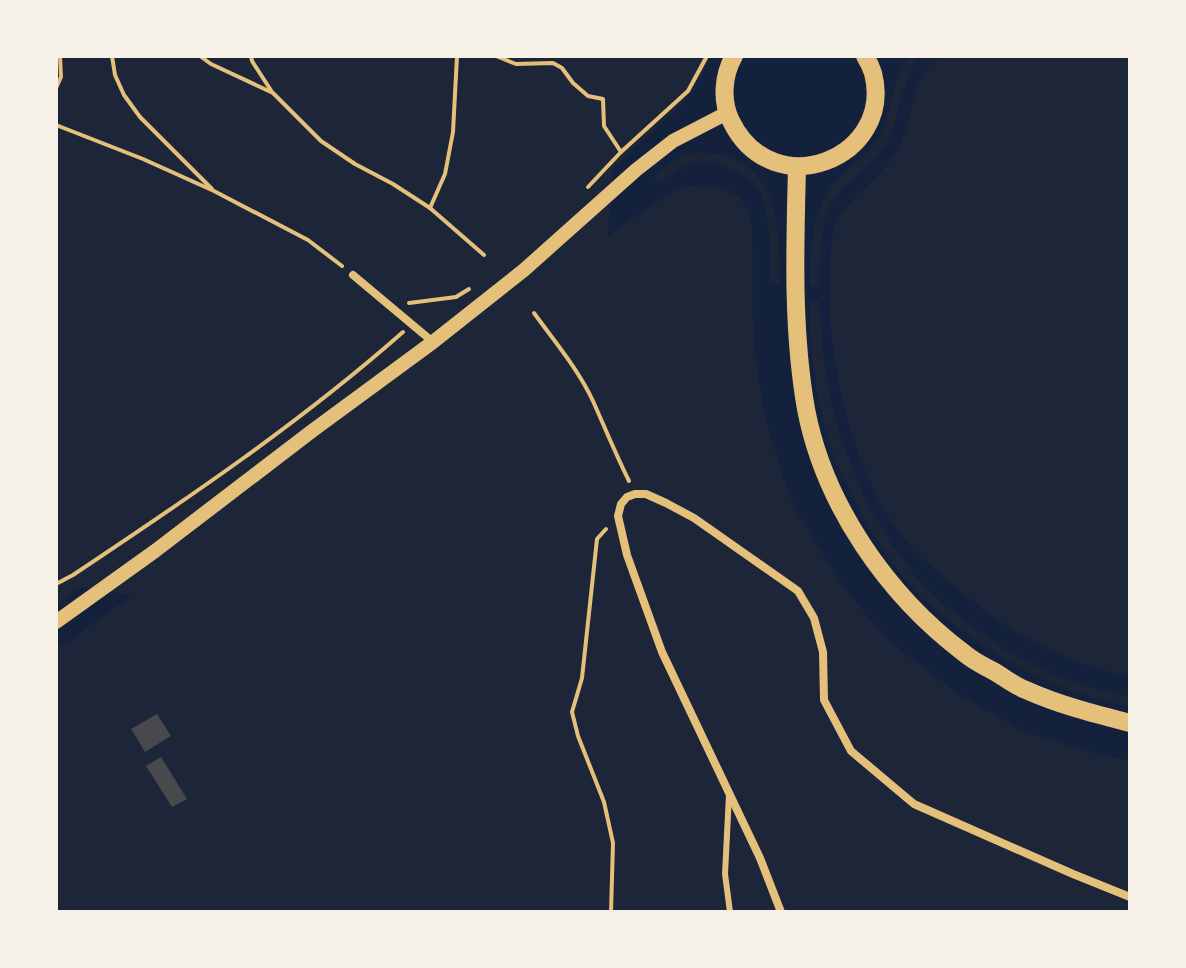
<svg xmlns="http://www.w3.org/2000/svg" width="1186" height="968" font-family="Manrope,sans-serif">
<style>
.green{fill:#1d2539}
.building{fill:#48494c}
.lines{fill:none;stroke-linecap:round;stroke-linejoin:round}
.path{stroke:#e5c07b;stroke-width:4}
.service{stroke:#e5c07b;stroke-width:6}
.minor{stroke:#e5c07b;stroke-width:8}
.tertiary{stroke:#e5c07b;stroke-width:14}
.primary{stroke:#e5c07b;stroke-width:18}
</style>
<rect width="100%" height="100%" fill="#14213d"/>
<!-- green -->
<g class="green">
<polygon points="56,56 711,56 702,75 684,102 612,169 608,236 658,201 686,185 725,189 738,196 749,211 752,229 753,317 756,360 763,408 772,440 782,475 795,509 842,585 888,640 955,692 1023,731 1097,754 1130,760 1130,912 56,912 56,648 71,640 132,595 82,587 56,605"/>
<path d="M 910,56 L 920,56 C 899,82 902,119 884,147 C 874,163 853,178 840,191 C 818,215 821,256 819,286 L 810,286 C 811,248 811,205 841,176 C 853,164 872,152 880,136 C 894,109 890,82 910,56 Z"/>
<path d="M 939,56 L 1130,56 L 1130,677 C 1115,673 1098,669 1083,664 C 1032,646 985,614 945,578 C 926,562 908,547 894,526 C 858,470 840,404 832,338 C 829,318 828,239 836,223 C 850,194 883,177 898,149 C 911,126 909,97 923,75 C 927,68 934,62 939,56 Z"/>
<path d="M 697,152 C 710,153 723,154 735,159 C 781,180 779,240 780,283 L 770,283 C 770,255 773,206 754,184 C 748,178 740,174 733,170 C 700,151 687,165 658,182 L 653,177 L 682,155 Z"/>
<path d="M 810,301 L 819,301 L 822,344 L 830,399 L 838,431 L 865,499 L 891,543 L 920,582 L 950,610 L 1004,649 L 1066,680 L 1130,697 L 1130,707 C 1065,693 1020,672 966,633 C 948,620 930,607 915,591 C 889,562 868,529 852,494 C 842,475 832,454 826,433 C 813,390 811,345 810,301 Z"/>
</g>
<!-- building -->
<g class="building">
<polygon points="157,714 171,736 145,752 131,729"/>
<polygon points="161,757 187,799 172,807 146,766"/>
</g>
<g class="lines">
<!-- path -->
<g class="path">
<polyline points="112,56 115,75 124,95 140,117 212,189"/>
<polyline points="200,56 211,64 273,93 321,141 355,164 393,184 430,208 484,255"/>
<polyline points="251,56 252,61 272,92"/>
<polyline points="496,56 516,64 553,63 562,68 573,83 588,96 603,99 604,126 621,152"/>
<polyline points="56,88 61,77 60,56"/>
<polyline points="56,125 143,159 214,191 308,240 342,266"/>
<polyline points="588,187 621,152 688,91 707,56"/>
<polyline points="430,208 445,174 453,132 457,56"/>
<polyline points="409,303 456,297 469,289"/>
<path d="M 534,313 C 555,342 578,369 593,401 C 605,428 616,455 629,481"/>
<polyline points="606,529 597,539 582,678 572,712 578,736 604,802 613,843 611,912"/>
<path d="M 56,584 L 73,575 C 187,499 301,422 403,332"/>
</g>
<!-- service -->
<polyline class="service" points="729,795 725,874 730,912"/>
<!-- minor -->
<g class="minor">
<polyline points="353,275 433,342"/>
<polyline points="781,912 760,858 662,652 627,555 618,516 621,504 627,497 635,494 646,494 666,503 694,518 798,591 814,618 823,652 824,700 851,751 914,804 1073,874 1130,897"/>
</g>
<!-- tertiary -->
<polyline class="tertiary" points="56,622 155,551 312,431 433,342 524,270 636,170 673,141 727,113"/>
<!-- primary -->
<g class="primary">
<path d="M 734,56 C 723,75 721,101 731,121 C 773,207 895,158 873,73 C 871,67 868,61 865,56"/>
<path d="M 797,167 C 795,248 792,329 806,409 C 824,504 887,595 964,653 C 973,661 984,666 995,672 C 1005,678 1015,686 1026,690 C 1059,705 1095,714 1130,723"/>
</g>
</g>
<!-- border -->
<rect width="1186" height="968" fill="none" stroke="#f6f1e7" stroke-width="116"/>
</svg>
